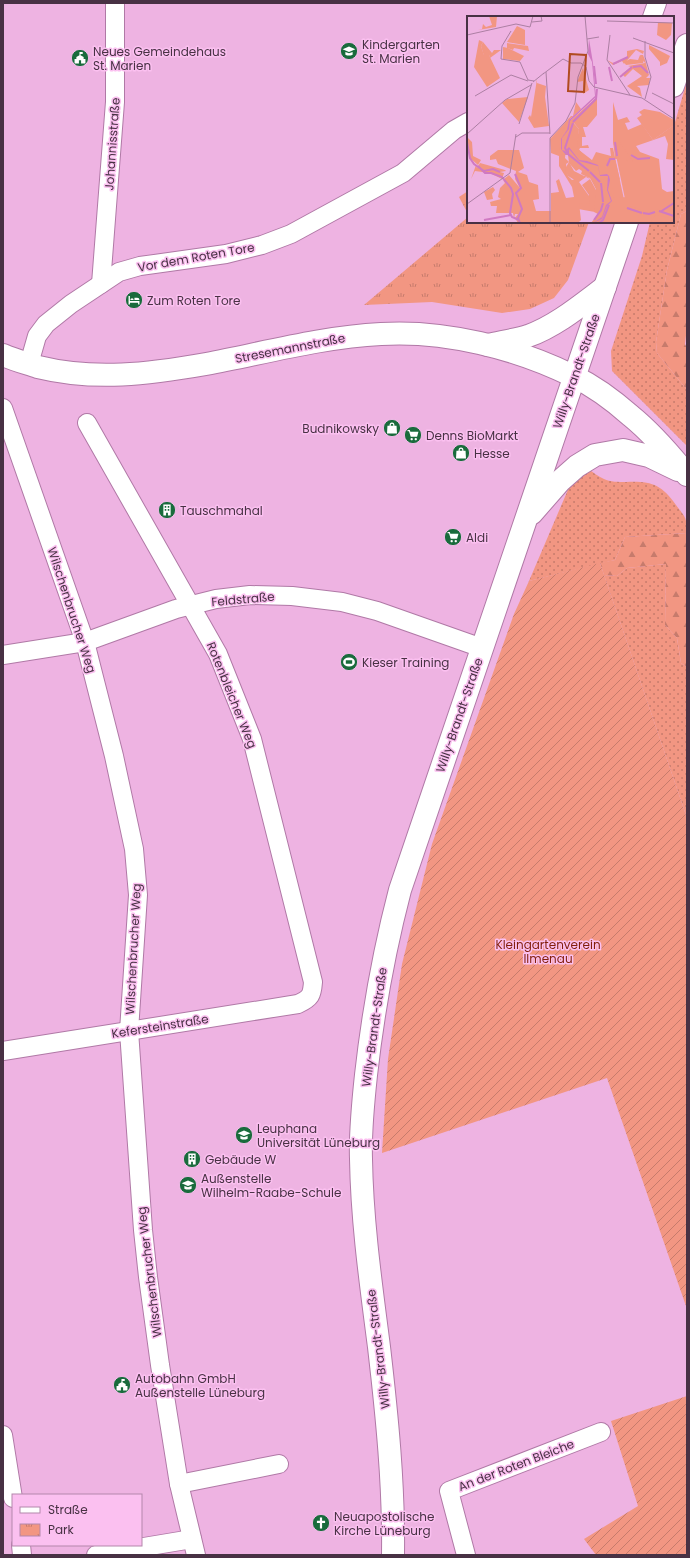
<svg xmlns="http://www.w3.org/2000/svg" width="690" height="1558" font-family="Poppins,sans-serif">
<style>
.grass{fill:url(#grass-dots)}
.forest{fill:url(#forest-firs)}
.park{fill:url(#park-tufts)}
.garden{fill:url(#garden-furrows)}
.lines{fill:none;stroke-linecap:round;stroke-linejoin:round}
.minor-casing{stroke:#b079a6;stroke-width:20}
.major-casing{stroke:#b079a6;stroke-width:24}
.minor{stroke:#fff;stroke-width:18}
.major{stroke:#fff;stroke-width:22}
.labels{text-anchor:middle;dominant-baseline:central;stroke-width:3;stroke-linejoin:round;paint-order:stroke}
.poi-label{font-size:12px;fill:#483144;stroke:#fbc0f0;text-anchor:start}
.street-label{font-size:12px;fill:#483144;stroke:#fbc0f0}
.park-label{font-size:12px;fill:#821f0b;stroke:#fbc0f0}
.inset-river{fill:none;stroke:#d079c2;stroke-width:2}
.inset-road{fill:none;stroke:#ac7fa3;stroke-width:1}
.view{fill:#b04b20;fill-opacity:0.15;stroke:#b04b20;stroke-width:2}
.inset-edge{fill:none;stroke:#483144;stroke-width:2}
</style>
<defs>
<pattern id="grass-dots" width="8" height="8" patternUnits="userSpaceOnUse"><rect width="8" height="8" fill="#f29682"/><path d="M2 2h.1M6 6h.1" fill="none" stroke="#c67b6c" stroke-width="1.8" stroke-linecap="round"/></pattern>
<pattern id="forest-firs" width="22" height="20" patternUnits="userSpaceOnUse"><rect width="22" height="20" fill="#f29682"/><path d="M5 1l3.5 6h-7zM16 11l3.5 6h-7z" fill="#c67b6c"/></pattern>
<pattern id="park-tufts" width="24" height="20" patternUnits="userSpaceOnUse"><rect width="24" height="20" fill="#f29682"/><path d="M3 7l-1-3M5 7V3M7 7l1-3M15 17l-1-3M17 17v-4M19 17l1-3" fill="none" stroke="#c67b6c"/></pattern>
<pattern id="garden-furrows" width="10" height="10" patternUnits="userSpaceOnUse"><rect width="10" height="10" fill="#f29682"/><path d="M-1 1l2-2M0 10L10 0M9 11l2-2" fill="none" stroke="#c67b6c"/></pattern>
</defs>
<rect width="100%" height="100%" fill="#eeb3e2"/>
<!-- grass -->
<g class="grass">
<polygon points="687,81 687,211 681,214 667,270 656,342 657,353 687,390 687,446 612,371 611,351 642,256 650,222 673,222 673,129"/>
<path d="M 588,469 C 593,472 599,477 604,479 C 610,482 619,482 626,482 C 651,481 661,484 676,505 C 685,517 687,517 687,533 L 625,537 L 615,560 L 529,581 L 570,485 Z"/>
<polygon points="666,564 665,625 677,638 681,663 687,667 687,818 604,575 617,576 627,568"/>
</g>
<!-- forest -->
<g class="forest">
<polygon points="687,211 687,327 685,344 687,348 687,390 657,353 656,342 667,270 681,214"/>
<polygon points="687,533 687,667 681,663 677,638 665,625 666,564 627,568 617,576 604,575 600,563 615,560 625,537"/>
</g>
<!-- park -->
<g class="park">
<polygon points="468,191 468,214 459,197"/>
<polygon points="468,217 468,222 589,222 568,280 554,298 530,309 502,313 432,302 364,305"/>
</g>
<!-- garden -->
<g class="garden">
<polygon points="600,563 687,818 687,1309 607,1078 382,1153 388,1059 402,964 432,844 514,614 529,581"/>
<polygon points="687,1396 687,1555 596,1555 584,1539 638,1506 611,1421"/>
</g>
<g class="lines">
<defs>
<g id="minor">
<polyline points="652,17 657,3"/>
<polyline points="101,284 115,102 115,3"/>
<polyline points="29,364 37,336 46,324 71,304 119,272 140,266 226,254 262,245 291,234 403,173 454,130 468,122"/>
<polyline points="3,408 85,642 114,756 134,849 138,895 129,1031 143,1230 148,1277 160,1365 179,1484 196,1555"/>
<polyline points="3,655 85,642 176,609 216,599 250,595 292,596 342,602 377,611 482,648"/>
<path d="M 3,1051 L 298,1004 C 311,998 312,995 313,982 L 252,739 L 218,654 L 87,423"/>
<polyline points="3,1435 13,1498"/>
<polyline points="179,1484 279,1464"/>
<polyline points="21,1545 22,1555"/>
<polyline points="96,1555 192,1539"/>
<polyline points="466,1555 449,1491 601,1432"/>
</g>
<g id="major">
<polyline points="673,86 687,45"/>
<path d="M 488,345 C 501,342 515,340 528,336 C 556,326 581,305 605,287"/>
<path d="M 3,355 C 14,360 26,363 38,367 C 95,381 149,374 206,364 C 264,353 322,337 381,334 C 445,330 516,348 573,376 C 594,386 614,401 631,416 C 652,433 670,454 687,475"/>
<polyline points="532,513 560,481 577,466 595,455 623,450 649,456 678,470"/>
<path d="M 393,1555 C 394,1485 387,1416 379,1347 C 371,1285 362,1222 361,1159 C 360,1132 363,1103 366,1075 C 373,1013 384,951 400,890 L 627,222"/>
</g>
</defs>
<!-- minor casing -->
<use href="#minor" class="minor-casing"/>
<!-- major casing -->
<use href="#major" class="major-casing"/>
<!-- minor -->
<use href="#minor" class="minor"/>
<!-- major -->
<use href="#major" class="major"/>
</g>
<!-- icons -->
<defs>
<symbol id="school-disc" viewBox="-11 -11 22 22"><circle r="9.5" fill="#196b3c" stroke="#fbc0f0"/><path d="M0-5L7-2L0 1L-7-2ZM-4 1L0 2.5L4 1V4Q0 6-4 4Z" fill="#fff"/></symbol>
<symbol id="civic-disc" viewBox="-11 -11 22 22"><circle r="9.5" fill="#196b3c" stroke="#fbc0f0"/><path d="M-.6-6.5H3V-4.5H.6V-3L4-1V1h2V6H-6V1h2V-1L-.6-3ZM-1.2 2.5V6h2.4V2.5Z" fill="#fff"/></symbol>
<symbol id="hotel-disc" viewBox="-11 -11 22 22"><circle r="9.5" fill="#196b3c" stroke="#fbc0f0"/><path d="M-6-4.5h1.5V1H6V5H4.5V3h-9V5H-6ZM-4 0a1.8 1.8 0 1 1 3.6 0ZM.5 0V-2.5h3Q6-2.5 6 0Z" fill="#fff"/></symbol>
<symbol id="shop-disc" viewBox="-11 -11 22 22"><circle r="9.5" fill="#196b3c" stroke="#fbc0f0"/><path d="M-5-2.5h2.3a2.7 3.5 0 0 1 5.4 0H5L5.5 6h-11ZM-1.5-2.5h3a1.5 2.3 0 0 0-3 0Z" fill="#fff"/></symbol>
<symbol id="supermarket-disc" viewBox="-11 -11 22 22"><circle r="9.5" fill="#196b3c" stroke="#fbc0f0"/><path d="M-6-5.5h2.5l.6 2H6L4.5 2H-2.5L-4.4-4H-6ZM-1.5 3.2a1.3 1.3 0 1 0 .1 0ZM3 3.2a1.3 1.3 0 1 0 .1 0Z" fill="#fff"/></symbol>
<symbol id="building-disc" viewBox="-11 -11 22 22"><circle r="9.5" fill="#196b3c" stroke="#fbc0f0"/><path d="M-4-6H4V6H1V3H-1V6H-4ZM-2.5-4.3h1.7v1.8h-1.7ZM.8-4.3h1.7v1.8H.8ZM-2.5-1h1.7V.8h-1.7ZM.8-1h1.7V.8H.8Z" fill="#fff"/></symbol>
<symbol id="stadium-disc" viewBox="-11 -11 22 22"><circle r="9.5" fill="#196b3c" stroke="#fbc0f0"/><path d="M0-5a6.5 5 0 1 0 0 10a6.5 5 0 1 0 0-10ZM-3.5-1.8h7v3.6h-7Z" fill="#fff"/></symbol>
<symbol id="university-disc" viewBox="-11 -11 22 22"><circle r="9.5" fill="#196b3c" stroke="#fbc0f0"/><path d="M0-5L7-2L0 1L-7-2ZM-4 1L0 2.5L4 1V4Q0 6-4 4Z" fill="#fff"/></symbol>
<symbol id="church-disc" viewBox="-11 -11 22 22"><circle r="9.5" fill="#196b3c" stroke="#fbc0f0"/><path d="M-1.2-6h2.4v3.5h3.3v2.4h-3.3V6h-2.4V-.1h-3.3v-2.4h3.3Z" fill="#fff"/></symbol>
</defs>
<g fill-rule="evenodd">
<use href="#school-disc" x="339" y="41" width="20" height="20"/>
<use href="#civic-disc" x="70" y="48" width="20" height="20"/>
<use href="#hotel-disc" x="124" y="290" width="20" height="20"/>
<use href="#shop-disc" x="382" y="418" width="20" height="20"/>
<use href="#supermarket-disc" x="403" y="425" width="20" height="20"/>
<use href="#shop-disc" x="451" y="443" width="20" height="20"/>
<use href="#building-disc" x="157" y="500" width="20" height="20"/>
<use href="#supermarket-disc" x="443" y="527" width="20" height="20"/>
<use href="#stadium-disc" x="339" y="652" width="20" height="20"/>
<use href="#university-disc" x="234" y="1125" width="20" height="20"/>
<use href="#building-disc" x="182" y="1149" width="20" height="20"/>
<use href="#school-disc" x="178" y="1175" width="20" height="20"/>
<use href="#civic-disc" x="112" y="1375" width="20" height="20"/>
<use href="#church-disc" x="311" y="1513" width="20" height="20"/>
</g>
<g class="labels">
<!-- poi labels -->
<g class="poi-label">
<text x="362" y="44">Kindergarten<tspan x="362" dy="14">St. Marien</tspan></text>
<text x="93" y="51">Neues Gemeindehaus<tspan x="93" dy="14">St. Marien</tspan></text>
<text x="147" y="300">Zum Roten Tore</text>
<text x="379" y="428" text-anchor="end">Budnikowsky</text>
<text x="426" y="435">Denns BioMarkt</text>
<text x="474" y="453">Hesse</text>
<text x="180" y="510">Tauschmahal</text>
<text x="466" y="537">Aldi</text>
<text x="362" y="662">Kieser Training</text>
<text x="257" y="1128">Leuphana<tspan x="257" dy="14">Universität Lüneburg</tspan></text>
<text x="205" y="1159">Gebäude W</text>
<text x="201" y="1178">Außenstelle<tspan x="201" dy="14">Wilhelm-Raabe-Schule</tspan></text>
<text x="135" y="1378">Autobahn GmbH<tspan x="135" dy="14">Außenstelle Lüneburg</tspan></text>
<text x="334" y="1516">Neuapostolische<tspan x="334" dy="14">Kirche Lüneburg</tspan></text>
</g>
<!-- street labels -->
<g class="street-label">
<text transform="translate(112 144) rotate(-86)">Johannisstraße</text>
<text transform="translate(196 257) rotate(-10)">Vor dem Roten Tore</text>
<text transform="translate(290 348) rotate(-11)">Stresemannstraße</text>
<text transform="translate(576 371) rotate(-71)">Willy-Brandt-Straße</text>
<text transform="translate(243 599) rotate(-5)">Feldstraße</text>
<text transform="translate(72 610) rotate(72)">Wilschenbrucher Weg</text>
<text transform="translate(232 695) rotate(68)">Rotenbleicher Weg</text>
<text transform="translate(459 715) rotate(-71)">Willy-Brandt-Straße</text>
<text transform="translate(133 949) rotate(-87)">Wilschenbrucher Weg</text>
<text transform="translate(160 1026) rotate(-9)">Kefersteinstraße</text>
<text transform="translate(374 1027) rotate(-82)">Willy-Brandt-Straße</text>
<text transform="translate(149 1272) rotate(-97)">Wilschenbrucher Weg</text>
<text transform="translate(378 1349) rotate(-97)">Willy-Brandt-Straße</text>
<text transform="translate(516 1465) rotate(-21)">An der Roten Bleiche</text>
</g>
<!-- park labels -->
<g class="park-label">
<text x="548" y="944">Kleingartenverein<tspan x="548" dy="14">Ilmenau</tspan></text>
</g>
</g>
<!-- overview -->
<g transform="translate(467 16)">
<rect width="207" height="207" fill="#eeb3e2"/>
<path d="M 40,27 L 61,30 L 62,35 L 47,32 L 46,34 L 40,32 ZM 173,39 L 177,44 L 176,47 L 159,49 L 157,46 L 163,43 L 171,44 ZM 0,121 L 5,126 L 6,140 L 14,144 L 11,149 L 3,142 ZM 13,147 L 38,154 L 42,158 L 39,155 L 33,156 L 37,157 L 35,163 L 23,157 L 8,155 L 4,163 L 9,149 L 10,152 ZM 122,179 L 130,179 L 129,183 L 135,186 L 128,196 L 111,193 L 112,187 L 118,186 Z" fill="#f29682"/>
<path d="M 16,26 L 25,37 L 27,34 L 34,34 L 23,42 L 22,39 L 17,40 L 14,30 ZM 182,29 L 203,40 L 200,47 L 193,50 L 193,46 L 182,33 ZM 170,33 L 177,35 L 176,38 L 169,34 L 157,48 L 155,45 L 146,49 L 140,44 L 146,47 L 153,45 L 160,41 L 160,35 ZM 173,39 L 176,39 L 178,44 L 182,59 L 179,62 L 183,62 L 182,69 L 170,70 L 173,72 L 175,81 L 160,70 L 175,60 L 166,53 L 158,61 L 155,58 L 164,51 L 161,50 L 178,47 ZM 130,73 L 130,99 L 120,111 L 116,111 L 119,121 L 115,121 L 115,130 L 121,129 L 122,132 L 113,132 L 112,134 L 125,144 L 129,136 L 144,140 L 143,132 L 146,132 L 162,207 L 136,207 L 141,198 L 109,130 L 112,113 L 107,107 L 103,108 L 103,105 L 129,82 ZM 109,86 L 114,93 L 102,104 L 98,142 L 102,146 L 99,148 L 101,160 L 105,164 L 117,160 L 115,159 L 121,161 L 123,163 L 119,161 L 112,166 L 122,180 L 123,188 L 112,187 L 114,204 L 111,207 L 51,207 L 48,202 L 51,198 L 48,198 L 47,202 L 46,197 L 29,197 L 30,190 L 24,190 L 23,186 L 34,183 L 31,181 L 33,172 L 38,167 L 36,164 L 46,172 L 47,177 L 53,172 L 48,163 L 49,155 L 31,148 L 29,143 L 23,144 L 23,140 L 31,134 L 52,134 L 57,152 L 51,156 L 60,159 L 62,166 L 71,169 L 72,183 L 66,184 L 69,195 L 84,195 L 84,177 L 92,176 L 89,165 L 92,163 L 99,182 L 107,181 L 105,171 L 92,150 L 92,140 L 84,137 L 83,123 L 104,100 L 106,100 ZM 146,86 L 151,104 L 160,101 L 163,106 L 158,107 L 161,114 L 175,108 L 186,124 L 207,109 L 207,144 L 199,143 L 201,128 L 198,120 L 169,130 L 173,136 L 192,143 L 195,173 L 200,176 L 207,175 L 207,207 L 163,207 L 146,125 Z" fill="#f29682"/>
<path d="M 61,81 L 52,106 L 35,87 L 40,83 ZM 177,93 L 193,96 L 207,104 L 206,110 L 186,124 L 170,102 L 175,99 L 172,96 Z" fill="#f29682"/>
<path d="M 22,0 L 30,0 L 29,11 L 11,14 L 15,13 L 16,8 L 19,11 L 25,9 ZM 50,10 L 58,14 L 58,29 L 40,26 ZM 70,63 L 70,67 L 79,70 L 78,81 L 82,110 L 67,112 L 61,102 L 63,99 L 64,101 ZM 102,102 L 112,113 L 110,131 L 118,141 L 136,152 L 140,150 L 139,146 L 143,140 L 148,141 L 146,125 L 151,124 L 166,145 L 161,146 L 159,143 L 148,143 L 153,164 L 142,157 L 147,182 L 160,181 L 163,190 L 179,196 L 193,193 L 193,190 L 199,192 L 207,184 L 207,189 L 202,194 L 207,197 L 207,203 L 188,199 L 184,206 L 178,207 L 124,207 L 131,198 L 127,196 L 129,173 L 123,162 L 114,158 L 115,155 L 112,153 L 109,155 L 102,147 L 101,139 L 98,139 L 92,132 L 94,119 Z" fill="#f29682"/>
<path d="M 191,6 L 205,7 L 204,19 L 199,24 L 190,19 ZM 12,24 L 16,26 L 14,30 L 17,39 L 22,39 L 33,62 L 20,71 L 7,51 ZM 116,52 L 122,74 L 116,78 L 116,65 L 110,66 ZM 102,146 L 107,155 L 117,160 L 111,166 L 101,160 L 98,153 ZM 123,163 L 129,174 L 130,179 L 122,179 L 115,169 Z" fill="#f29682"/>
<path d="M 36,31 L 41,32 L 57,40 L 53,45 L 36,43 ZM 42,159 L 53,172 L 48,178 L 37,163 ZM 26,171 L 28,174 L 25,178 L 26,183 L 20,184 L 17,176 Z" fill="#f29682"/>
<path d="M 122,23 L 126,47 L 129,81 L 103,105 L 102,113 L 95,122 L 95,134 L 98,135 L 100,138 L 101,137 L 100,133 L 102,131 L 112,144 L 120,145 L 131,149 L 133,159 L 140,158 L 142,160 L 143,164 L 141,174 L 145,185 L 140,190 L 135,203 L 126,207 L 135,201 L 139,189 L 144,185 L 140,174 L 141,160 L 133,160 L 131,150 L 112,145 L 102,133 L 102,138 L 99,139 L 94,133 L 94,123 L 100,114 L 102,104 L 128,80 L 125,46 L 121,38 Z" fill="#d079c2"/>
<path class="inset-river" d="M 146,48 L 161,41M 127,50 L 129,68M 142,51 L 145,65M 166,51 L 174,50 L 181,57M 153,61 L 165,51M 106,106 L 129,83 L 130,73M 106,107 L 98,132 L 101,138 L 122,155M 0,126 L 3,142 L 7,148 L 17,155 L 26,153 L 33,156M 148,126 L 150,140M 164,139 L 171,143 L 183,142M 11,150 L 18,157 L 24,157 L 35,161 L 44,172 L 46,178 L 43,197 L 45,201 L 52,204M 140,150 L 143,143 L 148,143M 123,156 L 133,166M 48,158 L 54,172 L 49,177 L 55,193 L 51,202 L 53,207M 134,167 L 136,186M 160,192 L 175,197M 192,195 L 207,200M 193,196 L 207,187M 176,197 L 182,198 L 188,196M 17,204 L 44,199M 127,204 L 134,194 L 136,187M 132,207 L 136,204 L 142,189"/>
<path class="inset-road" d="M 140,5 L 207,7M 65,6 L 75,5 L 74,0M 44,15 L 35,30 L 34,43 L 53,46 L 61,64 L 67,65M 0,19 L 49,8 L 63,11 L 66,0M 143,19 L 140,44 L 163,79M 166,22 L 207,37M 120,23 L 132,21M 79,56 L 83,118M 76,58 L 96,43 L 104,47 L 114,47 L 119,51 L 122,65 L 127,71 L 175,82 L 207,103M 66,66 L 77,57M 185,77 L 207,88M 8,80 L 44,59 L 61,65M 178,83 L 184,61 L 178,41 L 178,25M 52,108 L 65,67M 0,118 L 38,84 L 64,69M 49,121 L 55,117 L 83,117M 0,188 L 43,157 L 49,118M 83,207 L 83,122 L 99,105 L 108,87 L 111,61 L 121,35 L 118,0"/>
<path class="view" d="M 103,38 L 119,39 L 117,76 L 101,75 Z"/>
<rect width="207" height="207" class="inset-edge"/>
</g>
<!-- border -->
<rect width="690" height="1558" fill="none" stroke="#483144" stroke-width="8"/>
<!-- legend -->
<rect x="12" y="1494" width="130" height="52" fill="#fbc0f0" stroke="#b387ab"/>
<rect x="20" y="1507" width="20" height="6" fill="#ffffff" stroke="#b387ab"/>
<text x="48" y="1514" font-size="12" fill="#483144">Straße</text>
<rect x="20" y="1524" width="20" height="12" fill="url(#park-tufts)" stroke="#b387ab"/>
<text x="48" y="1534" font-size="12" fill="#483144">Park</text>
</svg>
